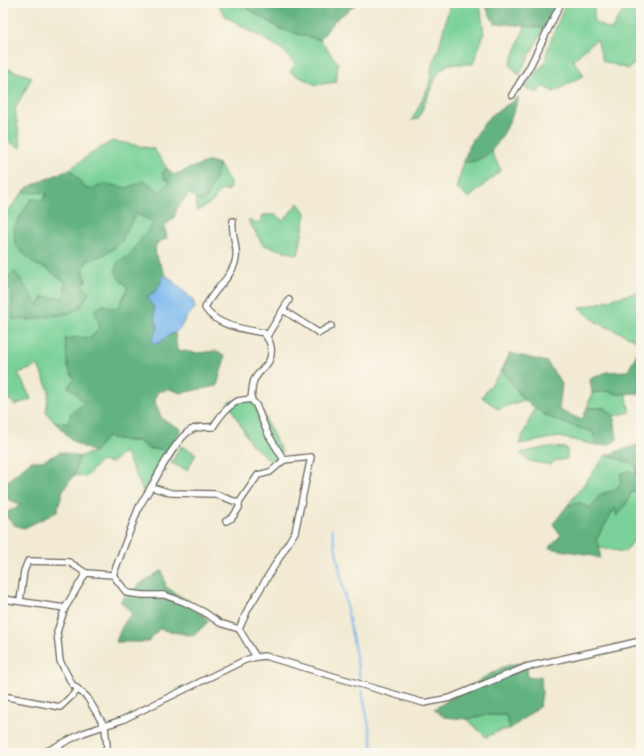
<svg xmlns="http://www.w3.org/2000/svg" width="644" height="756" font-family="Mali,sans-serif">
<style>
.green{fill:#79d197;stroke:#4a765a}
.forest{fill:#62b380;stroke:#3f684e}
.water{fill:#7db9ef;stroke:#4c6a86}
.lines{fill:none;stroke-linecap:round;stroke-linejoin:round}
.stream{stroke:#7db9ef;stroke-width:2}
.minor-casing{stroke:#67645c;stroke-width:8}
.minor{stroke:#fff;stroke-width:5.5}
</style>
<rect width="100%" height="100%" fill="#fbf7ec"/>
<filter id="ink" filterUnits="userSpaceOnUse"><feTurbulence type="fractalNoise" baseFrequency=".025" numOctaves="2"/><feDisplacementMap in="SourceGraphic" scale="8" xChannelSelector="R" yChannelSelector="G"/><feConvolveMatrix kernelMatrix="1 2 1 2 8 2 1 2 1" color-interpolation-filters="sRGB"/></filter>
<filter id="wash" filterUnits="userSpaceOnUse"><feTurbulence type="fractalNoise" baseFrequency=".012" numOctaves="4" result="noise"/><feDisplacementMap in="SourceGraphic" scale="16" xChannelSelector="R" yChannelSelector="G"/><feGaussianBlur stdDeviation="0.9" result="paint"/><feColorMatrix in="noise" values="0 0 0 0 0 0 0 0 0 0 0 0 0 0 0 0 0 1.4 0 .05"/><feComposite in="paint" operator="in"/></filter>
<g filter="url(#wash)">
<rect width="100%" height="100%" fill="#f2ead2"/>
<!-- green -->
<g class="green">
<polygon points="217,3 239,3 280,29 320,40 338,63 336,82 316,85 290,72 295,64 283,50 226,17"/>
<polygon points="450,3 480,3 484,34 473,64 448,64 438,73 418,119 412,120 429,86 432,65 439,48"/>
<polygon points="566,3 586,3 594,6 594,22 611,30 628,3 641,3 641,57 638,61 628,69 603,61 597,39 573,60 584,75 554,92 543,86 537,93 523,87 545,63 548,47"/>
<polygon points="525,26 544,28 519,75 510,65"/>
<polygon points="3,67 32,77 15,109 21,148 3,139"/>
<polygon points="112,141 125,143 154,149 167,168 163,173 170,182 160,192 145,181 127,188 106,184 87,190 70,169 92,153"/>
<polygon points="491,151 501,170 469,198 456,188 464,162 476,160"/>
<path d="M 219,164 L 230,182 L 229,190 L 219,191 L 213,201 L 198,211 L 195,198 L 200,201 L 207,198 C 211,186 218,176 219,164 Z"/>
<path d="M 24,191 C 33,195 37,191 47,193 L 43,200 L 31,199 L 14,228 L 34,264 L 46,268 L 65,282 L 64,298 L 43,297 L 39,306 L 30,295 L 21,279 C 10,295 11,300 13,319 L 29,320 L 70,313 L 82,285 L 86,281 L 83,269 L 87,261 L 105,254 L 120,244 L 126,231 L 136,214 L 155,222 L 128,257 L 119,279 L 128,287 L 118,309 L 100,326 L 91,338 L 77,337 C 67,356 63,359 74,379 L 68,387 L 78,395 L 84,404 L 71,413 L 68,424 L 53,421 L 46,412 L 49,391 L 38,365 L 33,368 L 18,373 L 31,399 L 15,405 L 3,394 L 3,217 Z"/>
<polygon points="298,203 306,214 298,255 263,245 248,220 259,223 264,215 276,215 283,221"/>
<polygon points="641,291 641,345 630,337 596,322 580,308"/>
<polygon points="502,370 524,400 498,409 482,397"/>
<polygon points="606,391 618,394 626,394 630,412 614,416 606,408 587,408 592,393"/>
<polygon points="254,396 282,452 274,464 251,444 228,402"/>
<path d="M 535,407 C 552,421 573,426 593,432 L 596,445 L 559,437 L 519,444 Z"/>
<polygon points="107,437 129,441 138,441 149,449 161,449 168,454 143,491 125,452 111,463 100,461 86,477 74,475 79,457 94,452"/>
<polygon points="181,446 196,454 187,470 171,463"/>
<polygon points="549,447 567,448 567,459 554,461 551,465 529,461 520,453"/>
<polygon points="606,455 636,465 636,477 621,474 621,483 615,490 601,494 591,508 581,503 568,505"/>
<polygon points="641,489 641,531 625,552 600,548 596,540 615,507 617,516 628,501 631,492"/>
<polygon points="487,715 506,715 510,729 499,731 486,737 467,719"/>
</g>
<!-- forest -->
<g class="forest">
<polygon points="239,3 358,3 334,21 320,40 280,29"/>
<polygon points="484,3 558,3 544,28 494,23"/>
<path d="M 519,97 C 511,119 500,151 477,160 C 473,162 468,162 464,162 L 469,145 L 489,117 Z"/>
<path d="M 210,161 L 219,164 C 218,176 211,186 207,198 L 200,201 L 189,194 L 177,208 L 174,218 L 164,226 L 167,238 L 156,244 L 155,254 L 165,274 L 157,290 L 147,297 L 154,308 L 160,343 L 165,338 L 175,333 L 177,350 L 197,353 L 216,351 L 225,357 L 217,386 L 181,393 L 169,389 L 157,392 L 155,402 L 162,419 L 181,429 L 168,454 L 161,449 L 149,449 L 138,441 L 129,441 L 107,437 L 94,452 L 75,443 L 53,421 L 68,424 L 71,413 L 84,404 L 78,395 L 68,387 L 74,379 L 68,367 L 65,339 L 77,337 L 91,338 L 100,326 L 94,311 L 103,305 L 118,309 L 128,287 L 119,279 L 115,271 L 119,260 L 128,257 L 154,222 L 136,214 L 126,231 L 120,244 L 105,254 L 87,261 L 83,269 L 86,281 L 82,285 L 89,293 L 81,307 L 70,313 L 29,320 L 13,319 L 12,307 L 12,292 L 3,281 L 15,272 C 24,283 30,295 39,306 L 43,297 L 64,298 L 65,282 L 46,268 L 34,264 L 15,244 L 14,228 L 31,199 L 43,200 L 47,194 C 39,190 32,195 24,191 L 28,187 L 70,169 L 87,190 L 106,184 L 127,188 L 145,181 L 160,192 L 170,182 L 164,179 L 162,173 L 167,168 L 173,175 Z"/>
<polygon points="641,345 641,394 635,393 619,394 606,391 592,393 590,379 607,372 628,371"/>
<polygon points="510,353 547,362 562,384 559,410 582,420 587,408 606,408 614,416 617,440 608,445 596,445 593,432 564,423 545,415 524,400 502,370"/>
<polygon points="641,444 641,489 631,492 628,501 617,516 615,508 596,540 600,548 600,558 585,554 549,548 561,535 553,524 568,505 581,503 591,508 601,494 615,490 621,483 621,474 629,470 636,476 636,465 606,455"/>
<polygon points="61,452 79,457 74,475 63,490 57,512 24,528 14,525 4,514 21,505 6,498 3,485 31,461 42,461"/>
<path d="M 162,570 L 166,587 L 188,601 L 209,621 L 193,636 L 159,629 L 148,642 L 116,642 C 120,631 123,622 132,614 L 120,601 L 140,584 Z"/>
<polygon points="526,661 528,678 541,676 542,693 540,706 510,729 506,715 487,715 467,719 444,717 434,709 485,677 503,667"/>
</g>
<!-- water -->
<polygon class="water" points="165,274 193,300 195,308 185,319 180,329 165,338 160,343 155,344 151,341 158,328 155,318 154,308 147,297 157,290"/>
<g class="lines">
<!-- stream -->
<g class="stream">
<polyline points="332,529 360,678"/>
<polyline points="362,690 374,753"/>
</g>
</g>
</g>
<g filter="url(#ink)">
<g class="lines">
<defs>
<g id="minor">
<polyline points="512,95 529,68 561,3"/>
<path d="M 233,221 C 231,234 238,248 236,258 C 233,278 212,290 205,308 C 216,326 244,329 264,333 C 267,337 270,342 271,347 C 273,365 262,366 254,380 C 252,385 252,393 251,399 L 256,405 L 268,434 L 284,460"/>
<polyline points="283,310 319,333 331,326"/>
<polyline points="267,336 289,300"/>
<path d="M 151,487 C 159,473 177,437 191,430 C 197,426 205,427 213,427 C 219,418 227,406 238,401 C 242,400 247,400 251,399"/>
<polyline points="226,521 232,518 239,508 239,503 258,475 270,472 284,460 311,457 295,532 248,609 239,629 256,657"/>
<polyline points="113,575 139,507 151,487 171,493 215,494 239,503"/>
<polyline points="3,599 65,608"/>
<polyline points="20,601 24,571 28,561 69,562 86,573"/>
<polyline points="3,696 60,707 78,690"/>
<polyline points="43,753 83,733 122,720 245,660 256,657 265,656 424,703 450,698 526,667 641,641"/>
<polyline points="104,753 107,746 105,727 87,697 72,684 60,661 57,632 65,608 86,573 113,575 127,593 143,595 164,595 184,602 204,612 220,623 239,629"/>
</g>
</defs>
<!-- minor casing -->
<use href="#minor" class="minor-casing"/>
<!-- minor -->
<use href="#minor" class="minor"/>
</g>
</g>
<!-- margin -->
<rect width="644" height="756" fill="none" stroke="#fbf7ec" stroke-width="16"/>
</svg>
